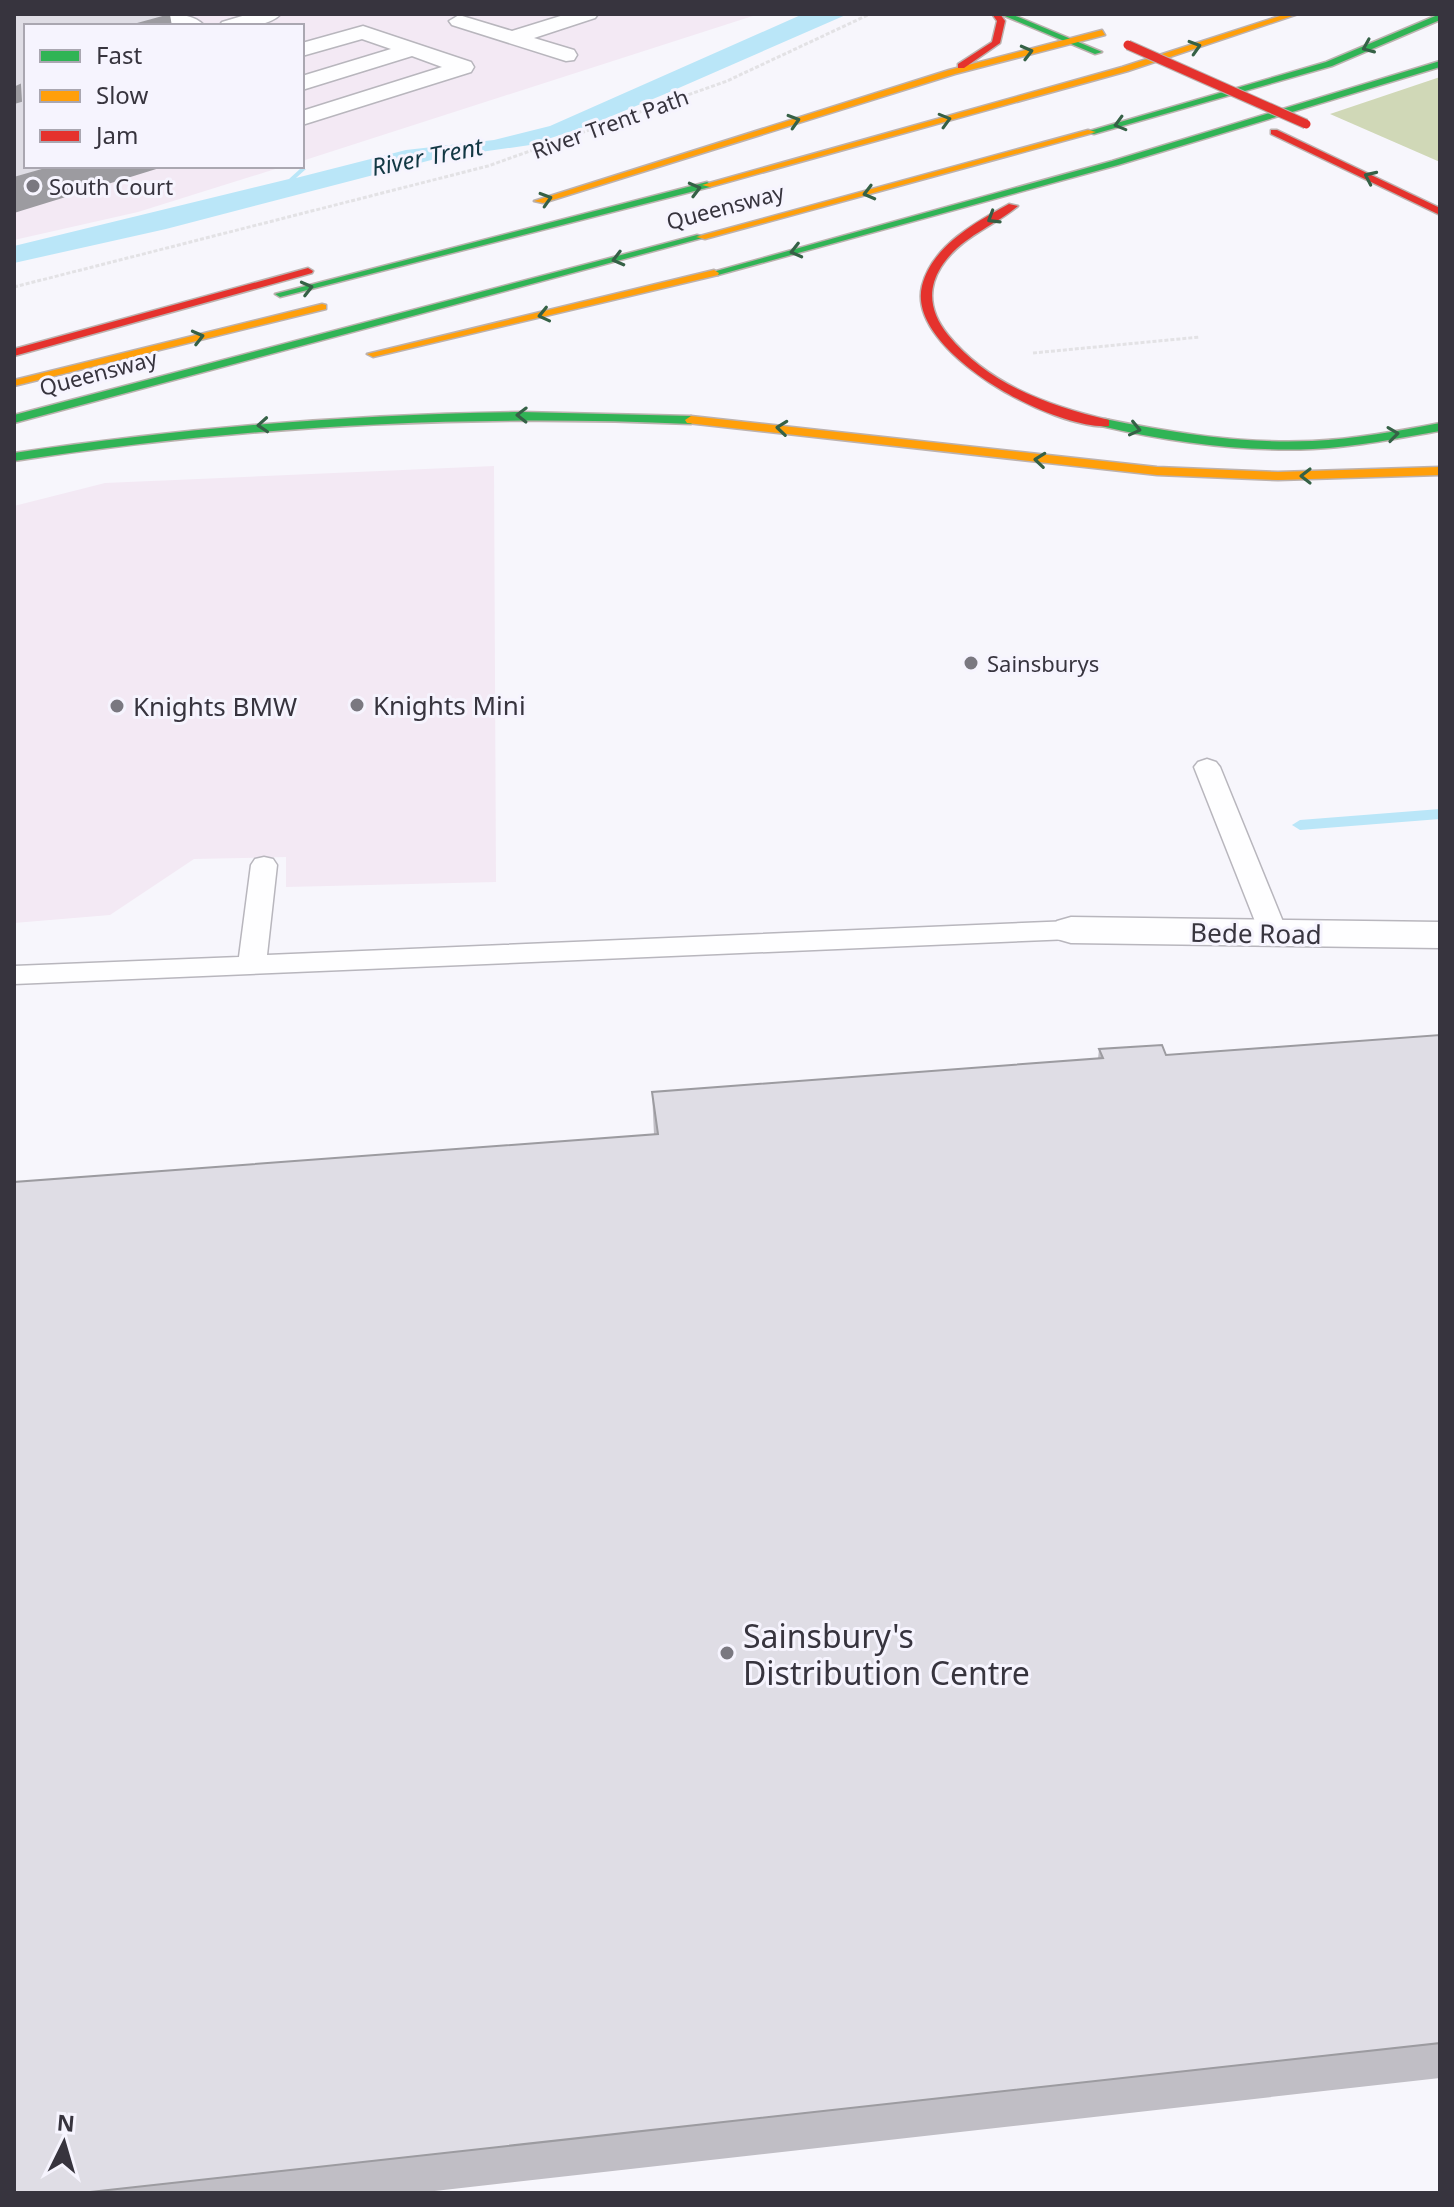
<svg xmlns="http://www.w3.org/2000/svg" width="1454" height="2207" font-family="'Noto Sans',sans-serif">
<style>
.commercial{fill:#f3e9f4}
.forest{fill:#d0d8b7}
.water{fill:#bae6f8}
.lines{fill:none;stroke-linecap:round;stroke-linejoin:round}
.stream{fill:#bae6f8;fill-rule:evenodd}
.lane-casing{stroke:#b8b6bd;stroke-width:3}
.street-casing{stroke:#b8b6bd;stroke-width:3}
.fast-casing{stroke:#bcb2af;stroke-width:3}
.slow-casing{stroke:#bcb2af;stroke-width:3}
.jam-casing{stroke:#bcb2af;stroke-width:3}
.path{stroke:#e3e2e5;stroke-width:3;stroke-dasharray:4 2;stroke-linecap:butt}
.lane{fill:#fefeff;fill-rule:evenodd}
.street{fill:#fefeff;fill-rule:evenodd}
.fast{fill:#30b455;fill-rule:evenodd}
.slow{fill:#ff9f0a;fill-rule:evenodd}
.jam{fill:#e5322d;fill-rule:evenodd}
.jam-bridge-casing{stroke:#bcb2af;stroke-width:11;stroke-linecap:butt}
.jam-bridge{stroke:#e5322d;stroke-width:9}
.wall{fill:#c0bec5}
.shaded-wall{fill:#9c9ba0}
.building{fill:#dfdde5;stroke:#9c9ba0;stroke-width:2}
.oneway{stroke:#356146}
.poi-dot{fill:#7a7880;stroke:#f6f4fe;stroke-width:3}
.labels{text-anchor:middle;dominant-baseline:central;stroke-width:6;stroke-linejoin:round;paint-order:stroke}
.far-street-label{font-size:22px;fill:#37343e;stroke:#f6f4fe}
.far-poi-label{font-size:22px;fill:#37343e;stroke:#f6f4fe;text-anchor:start}
.far-water-label{font-size:24px;font-style:italic;fill:#123844;stroke:#f6f4fe}
.poi-label{font-size:26px;fill:#37343e;stroke:#f6f4fe;text-anchor:start}
.street-label{font-size:26px;fill:#37343e;stroke:#f6f4fe}
.near-poi-label{font-size:32px;fill:#37343e;stroke:#f6f4fe;text-anchor:start}
</style>
<rect width="100%" height="100%" fill="#f7f6fc"/>
<!-- commercial -->
<g class="commercial">
<polygon points="14,14 759,14 302,161 302,26 26,26 26,166 285,166 138,212 14,240"/>
<polygon points="494,466 496,882 286,887 286,857 194,859 110,915 14,923 14,506 105,483"/>
</g>
<!-- forest -->
<polygon class="forest" points="1440,77 1440,162 1330,114"/>
<!-- water -->
<polygon class="water" points="803,14 848,14 665,94 590,125 530,145 439,158 166,229 14,263 14,246 289,179 300,169 306,169 296,178 406,150 494,140 550,126"/>
<g class="lines">
<!-- stream -->
<polygon class="stream" points="1440,809 1440,819 1300,830 1292,825 1300,820"/>
<defs>
<g id="lane">
<polygon points="1207,759 1216,762 1220,767 1288,934 1284,940 1274,943 1264,940 1260,934 1194,767 1198,762"/>
<polygon points="264,857 273,859 277,865 267,955 1071,921 1081,924 1085,930 1081,936 1071,939 14,984 14,966 239,957 251,865 255,859"/>
</g>
<g id="street">
<path d="M 153,14 C 171,14 192,12 205,26 C 187,26 166,28 153,14 Z"/>
<path d="M 249,14 L 281,14 C 266,29 239,26 219,26 L 222,22 Z"/>
<polygon points="567,14 598,14 595,18 534,38 574,50 577,55 574,60 566,61 452,25 449,21 459,15 512,31"/>
<polygon points="363,26 471,62 474,67 471,72 302,125 302,111 442,67 412,56 302,90 302,76 391,49 362,39 302,56 302,43"/>
<polygon points="1071,917 1440,922 1440,948 1071,943 1057,939 1051,930 1057,921"/>
</g>
<g id="fast">
<polygon points="1000,14 1011,14 1102,52 1095,54"/>
<polygon points="1440,14 1440,20 1332,66 1094,134 1086,132 1326,62"/>
<polygon points="1440,61 1440,67 1118,165 718,275 709,273 1112,161"/>
<polygon points="707,182 712,185 710,187 280,297 275,294"/>
<polygon points="697,235 706,237 14,423 14,415"/>
<path d="M 521,412 L 691,416 L 697,420 L 691,424 C 462,414 241,426 14,461 L 14,453 C 183,428 350,414 521,412 Z"/>
<path d="M 1105,419 C 1173,433 1242,444 1312,441 C 1355,439 1398,431 1440,423 L 1440,431 C 1398,438 1356,447 1313,449 C 1242,452 1170,442 1101,426 L 1101,420 Z"/>
</g>
<g id="slow">
<polygon points="1286,14 1298,14 1128,71 710,187 702,185 1122,67"/>
<polygon points="1102,30 1105,35 955,74 543,203 534,201 949,70"/>
<polygon points="1088,130 1096,132 705,239 696,237"/>
<polygon points="714,270 719,273 718,275 373,357 367,354"/>
<polygon points="322,304 326,305 326,309 14,386 14,380"/>
<polygon points="691,416 1157,467 1278,472 1440,467 1440,475 1278,480 1157,475 687,423 685,420"/>
</g>
<g id="jam">
<polygon points="992,14 1000,14 1005,21 1000,43 964,68 958,68 958,64 992,42 997,21"/>
<polygon points="1271,130 1277,130 1440,208 1440,215 1271,134"/>
<path d="M 1009,204 L 1018,206 C 993,227 960,237 941,267 C 926,291 931,314 948,335 C 989,385 1049,406 1109,420 L 1109,426 C 1056,431 906,352 922,286 C 932,246 976,222 1009,204 Z"/>
<polygon points="308,268 313,271 312,273 14,356 14,349"/>
</g>
</defs>
<!-- lane casing -->
<use href="#lane" class="lane-casing"/>
<!-- street casing -->
<use href="#street" class="street-casing"/>
<!-- fast casing -->
<use href="#fast" class="fast-casing"/>
<!-- slow casing -->
<use href="#slow" class="slow-casing"/>
<!-- jam casing -->
<use href="#jam" class="jam-casing"/>
<!-- path -->
<g class="path">
<polyline points="14,287 488,166 727,81 870,14"/>
<polyline points="1033,353 1200,337"/>
</g>
<!-- lane -->
<use href="#lane" class="lane"/>
<!-- street -->
<use href="#street" class="street"/>
<!-- fast -->
<use href="#fast" class="fast"/>
<!-- slow -->
<use href="#slow" class="slow"/>
<!-- jam -->
<use href="#jam" class="jam"/>
<defs>
<polyline id="jam-bridge" points="1128,45 1306,124"/>
</defs>
<!-- jam-bridge casing -->
<use href="#jam-bridge" class="jam-bridge-casing"/>
<!-- jam-bridge -->
<use href="#jam-bridge" class="jam-bridge"/>
</g>
<!-- wall -->
<polygon class="wall" points="1440,1035 1440,2078 417,2193 14,2193 654,1135 652,1092 1098,1059 1099,1049 1166,1055"/>
<!-- shaded-wall -->
<g class="shaded-wall">
<polygon points="170,15 172,26 130,26"/>
<polygon points="20,85 26,111 14,122 14,88"/>
<polygon points="56,166 166,166 14,213 14,178"/>
</g>
<!-- building -->
<g class="building">
<polygon points="14,14 167,14 170,15 130,26 26,26 26,166 56,166 14,178 14,103 21,101 20,85 14,88"/>
<polygon points="1440,1035 1440,2043 81,2193 14,2193 14,1182 658,1134 652,1092 1103,1058 1099,1049 1162,1045 1166,1055"/>
</g>
<!-- one-way arrows -->
<defs><path id="oneway-chevron" d="M-2-3.5L2.5 0L-2 3.5" fill="none" stroke-width="1.6" stroke-linecap="round" stroke-linejoin="round" transform="scale(2)"/></defs>
<g class="oneway">
<use href="#oneway-chevron" transform="translate(1195 47) rotate(-17)"/>
<use href="#oneway-chevron" transform="translate(1368 47) rotate(157)"/>
<use href="#oneway-chevron" transform="translate(1027 52) rotate(-15)"/>
<use href="#oneway-chevron" transform="translate(945 120) rotate(-16)"/>
<use href="#oneway-chevron" transform="translate(794 121) rotate(-17)"/>
<use href="#oneway-chevron" transform="translate(1120 124) rotate(164)"/>
<use href="#oneway-chevron" transform="translate(1370 177) rotate(-155)"/>
<use href="#oneway-chevron" transform="translate(695 189) rotate(-15)"/>
<use href="#oneway-chevron" transform="translate(869 193) rotate(165)"/>
<use href="#oneway-chevron" transform="translate(546 199) rotate(-17)"/>
<use href="#oneway-chevron" transform="translate(993 218) rotate(148)"/>
<use href="#oneway-chevron" transform="translate(796 251) rotate(166)"/>
<use href="#oneway-chevron" transform="translate(618 259) rotate(165)"/>
<use href="#oneway-chevron" transform="translate(307 288) rotate(-14)"/>
<use href="#oneway-chevron" transform="translate(544 315) rotate(167)"/>
<use href="#oneway-chevron" transform="translate(198 337) rotate(-14)"/>
<use href="#oneway-chevron" transform="translate(522 415) rotate(-179)"/>
<use href="#oneway-chevron" transform="translate(263 425) rotate(176)"/>
<use href="#oneway-chevron" transform="translate(782 428) rotate(-174)"/>
<use href="#oneway-chevron" transform="translate(1135 429) rotate(13)"/>
<use href="#oneway-chevron" transform="translate(1393 434) rotate(-8)"/>
<use href="#oneway-chevron" transform="translate(1040 460) rotate(-174)"/>
<use href="#oneway-chevron" transform="translate(1306 476) rotate(180)"/>
</g>
<!-- markers -->
<g class="poi-dot">
<circle cx="33" cy="186" r="8"/>
<circle cx="971" cy="663" r="8"/>
<circle cx="357" cy="705" r="8"/>
<circle cx="117" cy="706" r="8"/>
<circle cx="727" cy="1653" r="8"/>
</g>
<g class="labels">
<!-- far-street labels -->
<g class="far-street-label">
<text transform="translate(610 123) rotate(-20)">River Trent Path</text>
<text transform="translate(725 206) rotate(-15)">Queensway</text>
<text transform="translate(98 372) rotate(-15)">Queensway</text>
</g>
<!-- far-poi labels -->
<g class="far-poi-label">
<text x="49" y="186">South Court</text>
<text x="987" y="663">Sainsburys</text>
</g>
<!-- far-water labels -->
<g class="far-water-label">
<text transform="translate(427 156) rotate(-11)">River Trent</text>
</g>
<!-- poi labels -->
<g class="poi-label">
<text x="373" y="705">Knights Mini</text>
<text x="133" y="706">Knights BMW</text>
</g>
<!-- street labels -->
<g class="street-label">
<text transform="translate(1256 933) rotate(1)">Bede Road</text>
</g>
<!-- near-poi labels -->
<g class="near-poi-label">
<text x="743" y="1635">Sainsbury's<tspan x="743" dy="37">Distribution Centre</tspan></text>
</g>
</g>
<!-- border -->
<rect width="1454" height="2207" fill="none" stroke="#37343e" stroke-width="32"/>
<!-- legend -->
<rect x="24" y="24" width="280" height="144" fill="#f6f4fe" stroke="#aaa7b1" stroke-width="2"/>
<rect x="40" y="50" width="40" height="12" fill="#30b455" stroke="#aaa7b1" stroke-width="2"/>
<text x="96" y="64" font-size="24" fill="#37343e">Fast</text>
<rect x="40" y="90" width="40" height="12" fill="#ff9f0a" stroke="#aaa7b1" stroke-width="2"/>
<text x="96" y="104" font-size="24" fill="#37343e">Slow</text>
<rect x="40" y="130" width="40" height="12" fill="#e5322d" stroke="#aaa7b1" stroke-width="2"/>
<text x="96" y="144" font-size="24" fill="#37343e">Jam</text>
<!-- north arrow -->
<g transform="translate(64 2143) rotate(5)" stroke="#f6f4fe" stroke-width="6" paint-order="stroke">
<path d="M0-6L14 30L0 20L-14 30Z" fill="#37343e"/>
<text y="-12" font-size="22" font-weight="bold" text-anchor="middle" fill="#37343e">N</text>
</g>
</svg>
